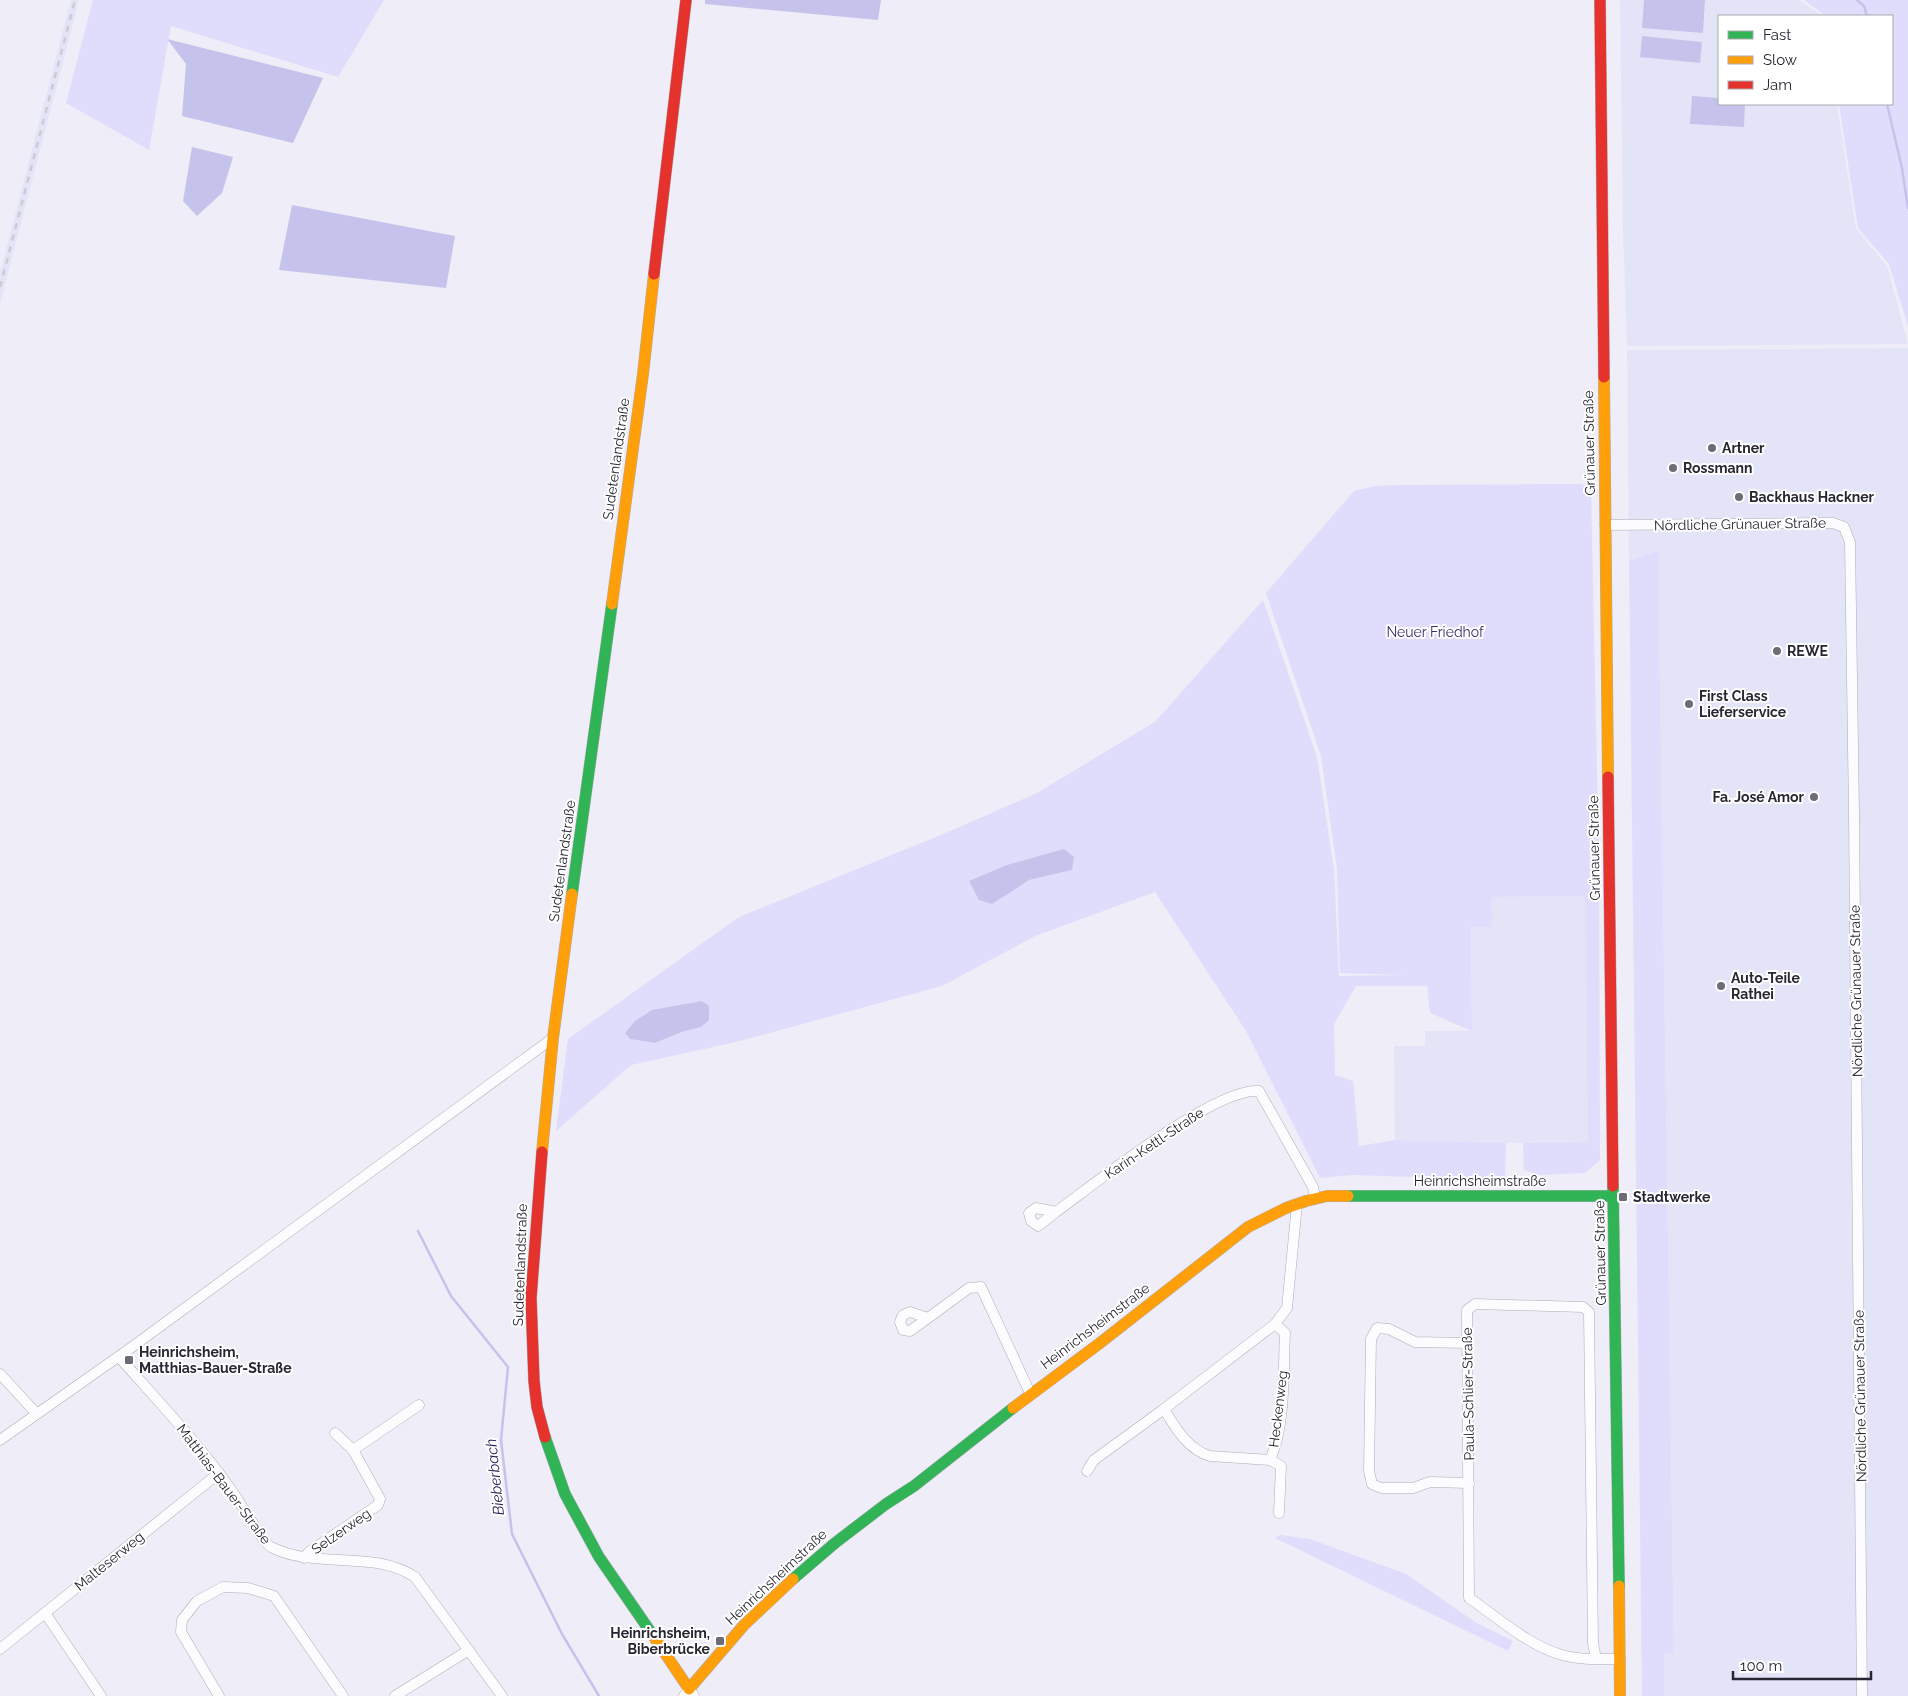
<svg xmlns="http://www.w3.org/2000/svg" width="1908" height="1696" font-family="Raleway,sans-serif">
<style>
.built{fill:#e4e4f9}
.green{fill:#dfddfb;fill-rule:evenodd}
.water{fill:#c5c3eb}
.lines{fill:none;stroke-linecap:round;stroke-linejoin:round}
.stream{stroke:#c5c3eb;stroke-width:2.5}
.street-casing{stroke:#adacb6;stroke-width:11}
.fast-casing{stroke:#adacb6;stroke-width:12}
.slow-casing{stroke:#adacb6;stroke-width:12}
.jam-casing{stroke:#adacb6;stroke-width:12}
.street{stroke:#fcfcfe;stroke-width:10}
.fast{stroke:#30b455;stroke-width:11}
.slow{stroke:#ff9f0a;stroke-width:11}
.jam{stroke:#e5322d;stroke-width:11}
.rail{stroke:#cbcbce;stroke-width:2.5;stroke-dasharray:6 6;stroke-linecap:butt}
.poi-dot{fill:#6d6c77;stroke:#fff;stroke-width:2}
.labels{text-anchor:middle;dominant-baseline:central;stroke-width:4;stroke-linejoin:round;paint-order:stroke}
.street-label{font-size:14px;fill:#272632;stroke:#fff}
.poi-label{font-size:14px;font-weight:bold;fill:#272632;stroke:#fff;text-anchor:start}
.park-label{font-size:14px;fill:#382e6c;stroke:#fff}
.water-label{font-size:15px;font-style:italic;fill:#281d59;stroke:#fff}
</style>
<rect width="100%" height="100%" fill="#eeedf8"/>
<!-- built -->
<g class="built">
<polygon points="71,0 79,0 0,304 0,273"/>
<polygon points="1620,0 1799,0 1823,16 1719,16 1719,104 1837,104 1856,229 1887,266 1908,344 1627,346 1623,229"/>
<polygon points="1908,348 1908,1696 1664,1696 1663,1653 1674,1653 1658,551 1629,561 1627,350"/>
<polygon points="1585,896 1588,1142 1506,1143 1395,1140 1394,1046 1425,1046 1425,1031 1472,1031 1471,927 1491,897"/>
</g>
<!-- green -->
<g class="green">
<polygon points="93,0 384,0 338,77 171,26 149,150 66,103"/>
<polygon points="1804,0 1908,0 1908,326 1889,264 1858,228 1839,104 1892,104 1892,16 1826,16"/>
<path d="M 1581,484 L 1591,489 L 1599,867 L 1600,1160 L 1585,1173 L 1539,1175 L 1524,1170 L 1523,1143 L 1588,1142 L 1585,896 L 1491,897 L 1492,927 L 1471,927 L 1472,1031 L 1430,1013 L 1427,986 L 1356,986 L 1334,1024 L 1335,1075 L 1353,1081 L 1359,1146 L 1395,1140 L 1506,1143 L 1505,1180 L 1352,1175 L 1320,1178 L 1246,1031 L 1155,892 L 1035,936 L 942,986 L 736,1042 L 631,1065 L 556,1131 L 568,1039 L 739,917 L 948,832 L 1037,793 L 1155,722 L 1263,600 L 1317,757 L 1334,870 L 1339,976 L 1403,975 L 1340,973 L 1337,869 L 1321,756 L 1266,593 L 1354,491 L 1375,486 L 1399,485 ZM 1074,857 L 1071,870 L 1029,880 ZM 702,1001 L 701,1027 L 682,1032 L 655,1043 L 630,1039 L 625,1032 L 678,1006 Z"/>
<polygon points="1658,551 1674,1654 1664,1653 1664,1696 1642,1696 1629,561"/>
<polygon points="1280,1535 1310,1539 1406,1574 1475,1622 1513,1641 1508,1651 1275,1538"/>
</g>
<!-- water -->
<g class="water">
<polygon points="705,0 881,0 878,20 705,4"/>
<polygon points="1644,0 1705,0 1703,33 1642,28"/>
<polygon points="1642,36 1702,42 1700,63 1640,57"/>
<polygon points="167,39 323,78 293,143 182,116 186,64"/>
<polygon points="1692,96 1719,98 1719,104 1745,104 1744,127 1690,124"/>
<polygon points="192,147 233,157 222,193 197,216 183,201"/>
<polygon points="292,205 455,236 446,288 279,270"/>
<polygon points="1064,849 1074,857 1072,870 1029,880 992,904 979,900 969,881 1007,865"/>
<polygon points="702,1001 709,1006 709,1020 701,1027 682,1032 655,1043 630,1039 625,1033 635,1021 652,1010"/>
</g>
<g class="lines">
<!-- stream -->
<g class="stream">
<polyline points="1857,0 1864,6 1867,16"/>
<polyline points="1887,104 1902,168 1908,208"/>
<polyline points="418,1231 451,1296 508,1367 501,1440 512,1534 562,1634 599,1696"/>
</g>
<defs>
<g id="street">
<polyline points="1605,525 1833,523 1844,527 1850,542 1854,815 1862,1696"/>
<path d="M 1056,1212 L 1038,1226 L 1031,1221 L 1029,1213 L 1036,1208 L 1056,1212 C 1094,1184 1216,1087 1259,1091 L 1313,1187 L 1315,1197"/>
<polyline points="928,1318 910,1312 903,1315 900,1322 903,1330 910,1331 928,1318 969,1288 981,1287 1030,1393"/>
<path d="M 1275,1324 L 1164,1409 C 1175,1427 1188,1450 1210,1456 L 1270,1460 C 1286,1424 1283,1373 1285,1333 L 1275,1324 L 1287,1308 L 1297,1204"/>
<polyline points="1467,1343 1415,1342 1389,1329 1377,1328 1371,1339 1369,1471 1372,1484 1381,1488 1413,1488 1430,1482 1469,1483"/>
<path d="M 119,1357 C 158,1401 198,1443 232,1491 C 239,1501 264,1544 271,1547 C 316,1570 373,1549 415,1577 L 502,1696"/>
<polyline points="0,1374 36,1413"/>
<polyline points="335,1433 353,1450"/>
<polyline points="0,1440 132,1347 553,1038"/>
<polyline points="1270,1460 1281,1466 1279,1513"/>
<polyline points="1087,1471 1094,1460 1164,1409"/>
<polyline points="304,1558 309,1552 378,1505 380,1499 353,1450 419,1405"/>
<polyline points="45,1613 101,1696"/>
<polyline points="0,1649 219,1473"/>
<path d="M 1596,1659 L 1593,1643 L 1589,1312 L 1583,1307 L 1475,1304 L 1467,1310 L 1469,1598 C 1497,1617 1529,1646 1562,1655 C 1580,1660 1600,1659 1620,1659"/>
<polyline points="219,1696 181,1632 182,1620 197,1601 223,1587 248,1588 274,1596 343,1696"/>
<polyline points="395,1696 469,1650"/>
<polyline points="684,1696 689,1689 694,1696"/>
</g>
<g id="fast">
<polyline points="572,894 612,604"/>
<polyline points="1613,1186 1619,1586"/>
<polyline points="1348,1196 1613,1196"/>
<polyline points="545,1437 565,1494 599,1557 652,1634"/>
<polyline points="793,1579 835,1543 886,1504 914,1486 1013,1408"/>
</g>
<g id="slow">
<polyline points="1604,377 1608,777"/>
<polyline points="612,604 643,374 654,274"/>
<polyline points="542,1152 553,1038 572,894"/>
<polyline points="1013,1408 1100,1343 1248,1227 1286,1208 1306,1201 1327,1196 1348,1196"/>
<polyline points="1619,1586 1620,1696"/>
<polyline points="652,1634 689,1689 744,1625 793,1579"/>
</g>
<g id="jam">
<polyline points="1600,0 1604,377"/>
<polyline points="654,274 686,0"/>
<polyline points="1608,777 1613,1186"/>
<polyline points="542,1152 531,1298 534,1381 537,1407 545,1437"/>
</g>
</defs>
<!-- street casing -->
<use href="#street" class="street-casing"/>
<!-- fast casing -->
<use href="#fast" class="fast-casing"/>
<!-- slow casing -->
<use href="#slow" class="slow-casing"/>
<!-- jam casing -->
<use href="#jam" class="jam-casing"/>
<!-- street -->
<use href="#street" class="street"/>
<!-- fast -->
<use href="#fast" class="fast"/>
<!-- slow -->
<use href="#slow" class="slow"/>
<!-- jam -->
<use href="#jam" class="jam"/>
<!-- rail -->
<polyline class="rail" points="0,287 75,0"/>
</g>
<!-- markers -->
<g class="poi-dot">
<circle cx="1712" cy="448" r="5"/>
<circle cx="1673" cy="468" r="5"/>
<circle cx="1739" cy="497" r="5"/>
<circle cx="1777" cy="651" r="5"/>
<circle cx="1689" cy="704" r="5"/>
<circle cx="1814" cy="797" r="5"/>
<circle cx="1721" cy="986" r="5"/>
<rect x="1618" y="1192" width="10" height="10" rx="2.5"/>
<rect x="124" y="1355" width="10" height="10" rx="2.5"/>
<rect x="715" y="1636" width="10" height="10" rx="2.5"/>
</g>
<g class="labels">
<!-- street labels -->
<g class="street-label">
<text transform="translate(1589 443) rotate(-91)">Grünauer Straße</text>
<text transform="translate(616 459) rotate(-82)">Sudetenlandstraße</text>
<text transform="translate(1740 524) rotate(-1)">Nördliche Grünauer Straße</text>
<text transform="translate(1594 848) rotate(-91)">Grünauer Straße</text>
<text transform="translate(562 861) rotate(-82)">Sudetenlandstraße</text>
<text transform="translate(1856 991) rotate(-91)">Nördliche Grünauer Straße</text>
<text transform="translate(1154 1143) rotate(-34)">Karin-Kettl-Straße</text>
<text x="1480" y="1181">Heinrichsheimstraße</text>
<text transform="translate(1600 1253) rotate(-91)">Grünauer Straße</text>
<text transform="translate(520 1265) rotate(-88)">Sudetenlandstraße</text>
<text transform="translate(1095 1326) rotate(-37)">Heinrichsheimstraße</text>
<text transform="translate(1468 1394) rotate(-91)">Paula-Schlier-Straße</text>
<text transform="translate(1860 1396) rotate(-91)">Nördliche Grünauer Straße</text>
<text transform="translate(1278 1409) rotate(-83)">Heckenweg</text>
<text transform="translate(224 1484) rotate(53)">Matthias-Bauer-Straße</text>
<text transform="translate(341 1531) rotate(-35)">Selzerweg</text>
<text transform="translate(109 1561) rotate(-39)">Malteserweg</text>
<text transform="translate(776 1577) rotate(-43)">Heinrichsheimstraße</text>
</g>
<!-- poi labels -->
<g class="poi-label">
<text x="1722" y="448">Artner</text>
<text x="1683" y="468">Rossmann</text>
<text x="1749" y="497">Backhaus Hackner</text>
<text x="1787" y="651">REWE</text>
<text x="1699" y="696">First Class<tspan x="1699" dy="16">Lieferservice</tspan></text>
<text x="1804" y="797" text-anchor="end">Fa. José Amor</text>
<text x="1731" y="978">Auto-Teile<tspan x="1731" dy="16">Rathei</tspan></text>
<text x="1633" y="1197">Stadtwerke</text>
<text x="139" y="1352">Heinrichsheim,<tspan x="139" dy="16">Matthias-Bauer-Straße</tspan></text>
<text x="710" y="1633" text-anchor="end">Heinrichsheim,<tspan x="710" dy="16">Biberbrücke</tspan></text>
</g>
<!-- park labels -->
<g class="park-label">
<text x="1435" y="632">Neuer Friedhof</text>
</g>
<!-- water labels -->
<g class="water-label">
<text transform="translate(495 1477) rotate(-96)">Bieberbach</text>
</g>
</g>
<!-- legend -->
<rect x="1718" y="15" width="175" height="90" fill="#ffffff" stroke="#a9a8ad"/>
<rect x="1728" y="31" width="25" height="8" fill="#30b455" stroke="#a9a8ad"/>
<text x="1763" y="40" font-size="15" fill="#272632">Fast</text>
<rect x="1728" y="56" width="25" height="8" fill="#ff9f0a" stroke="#a9a8ad"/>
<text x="1763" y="65" font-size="15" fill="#272632">Slow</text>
<rect x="1728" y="81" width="25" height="8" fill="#e5322d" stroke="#a9a8ad"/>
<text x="1763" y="90" font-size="15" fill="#272632">Jam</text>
<!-- scale -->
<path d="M1733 1671v8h138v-8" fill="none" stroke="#272632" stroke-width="2.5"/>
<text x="1740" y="1671" font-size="15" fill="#272632" stroke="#ffffff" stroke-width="4" paint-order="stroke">100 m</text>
</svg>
